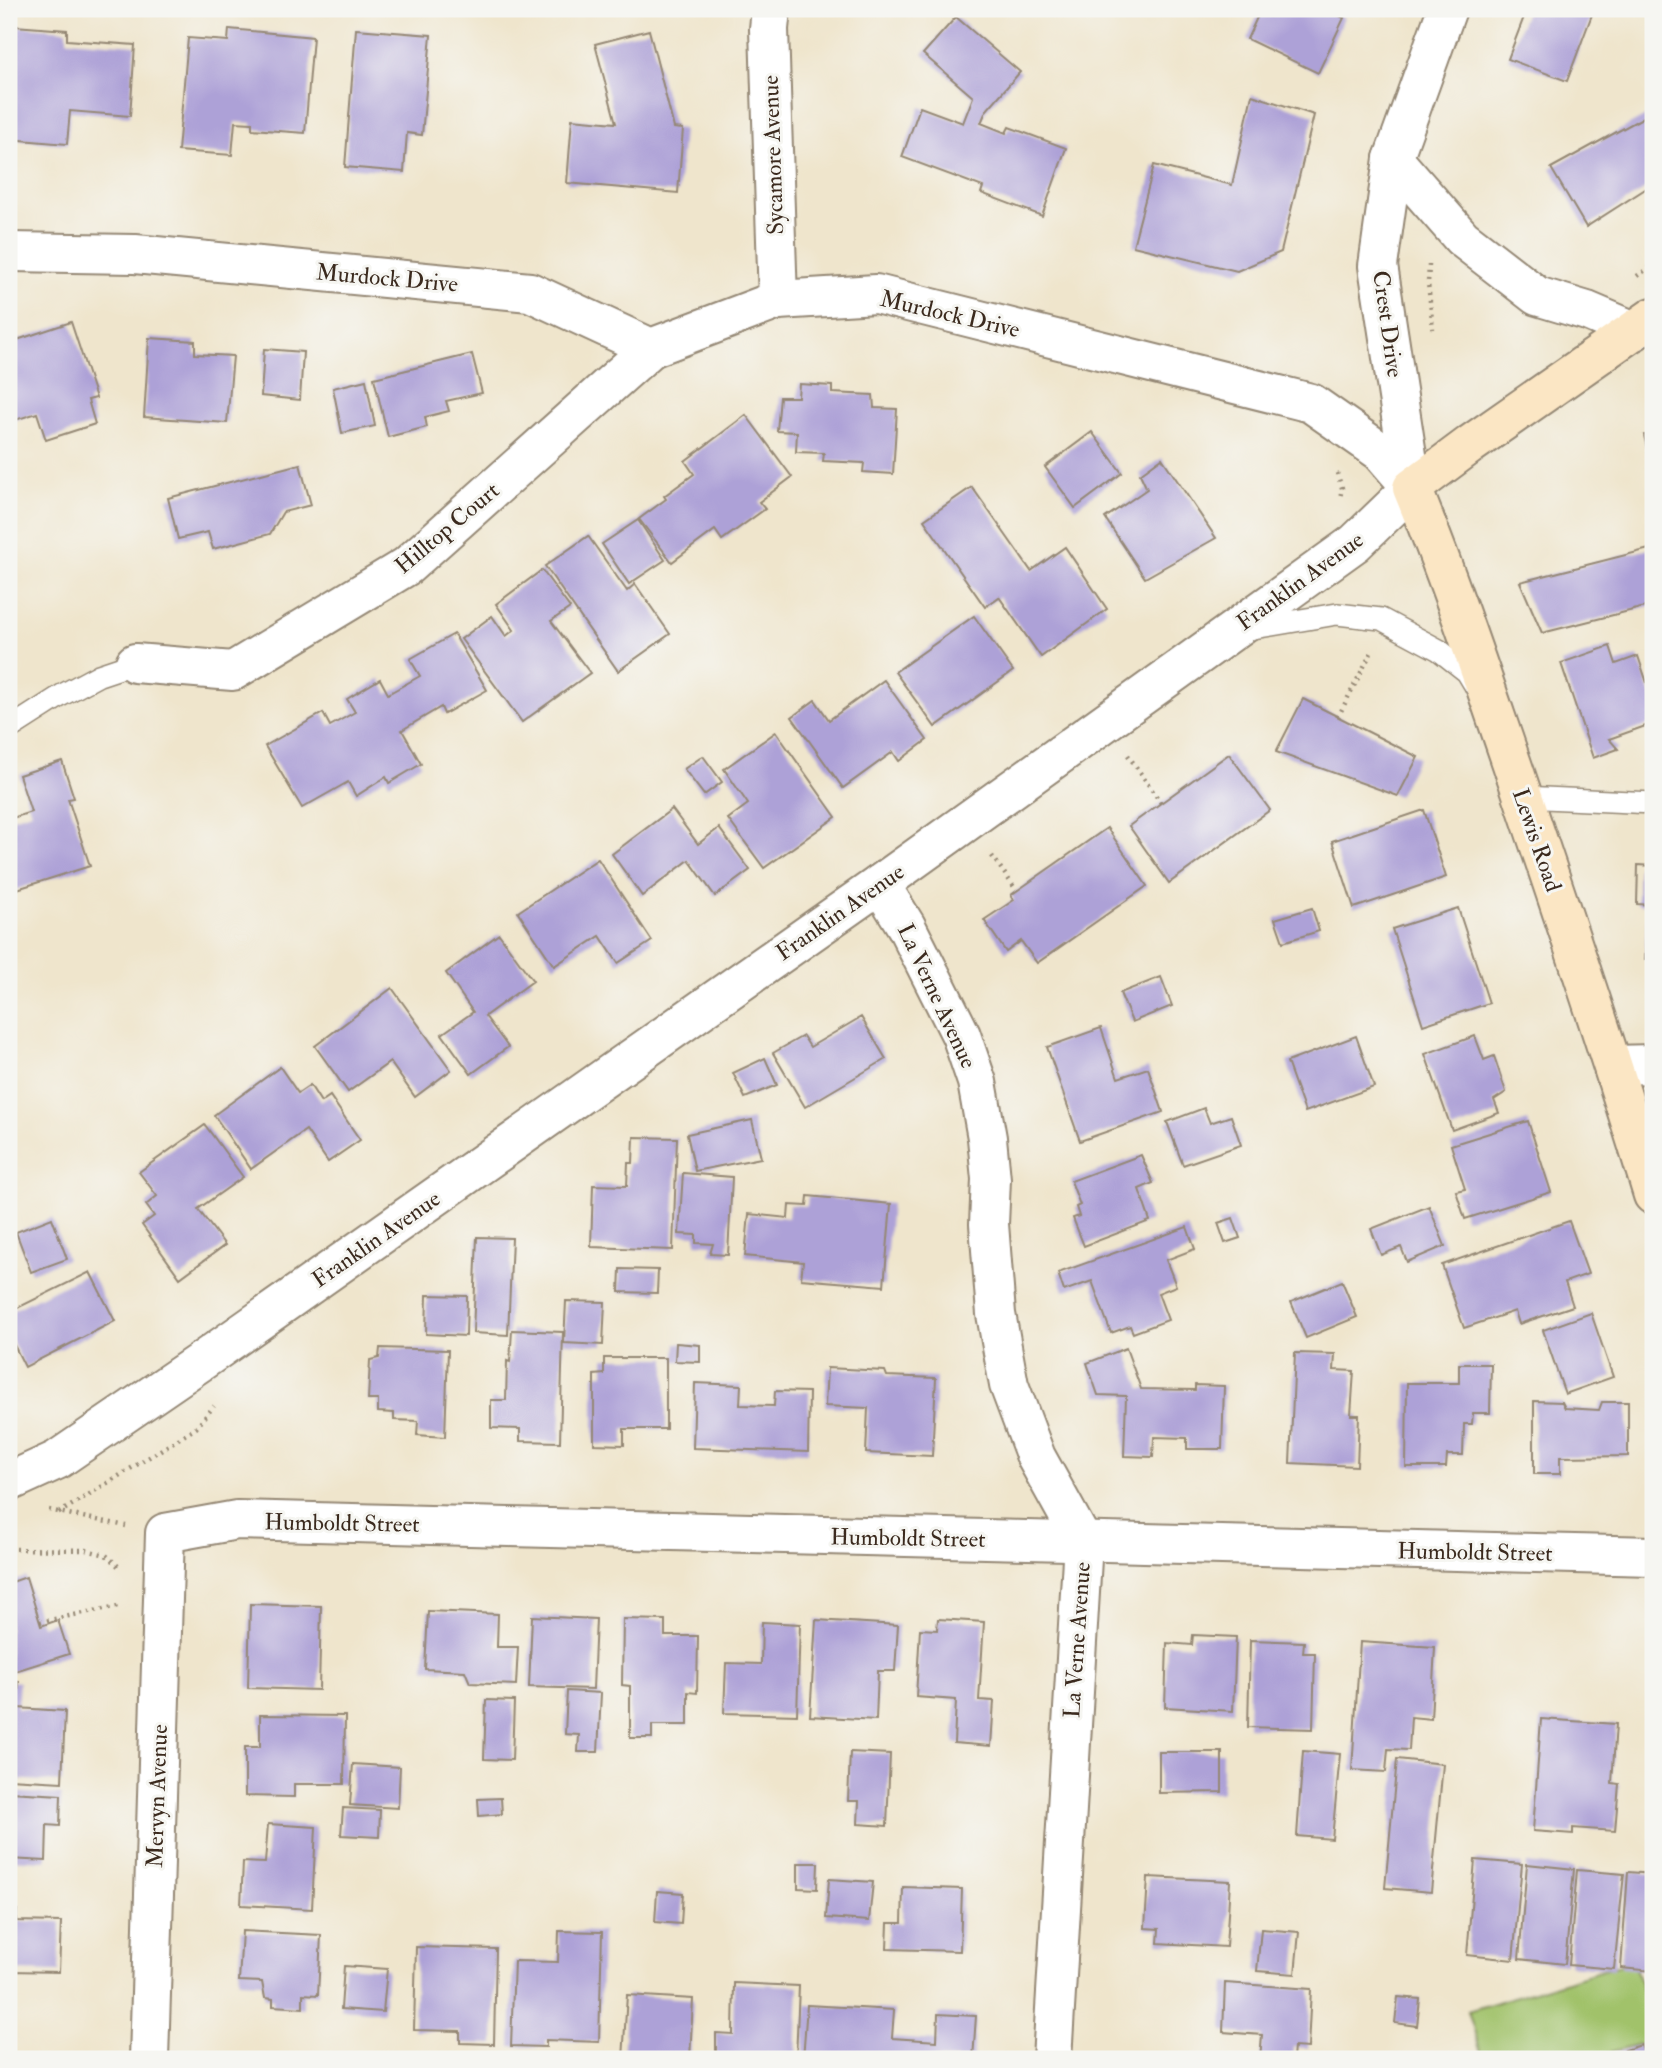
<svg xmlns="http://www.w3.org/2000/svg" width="1662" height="2068" font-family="'IM FELL Double Pica',serif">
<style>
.green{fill:#a1c26a;stroke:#6e7644;stroke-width:2}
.building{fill:#ada1d7}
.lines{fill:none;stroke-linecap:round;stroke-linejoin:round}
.service-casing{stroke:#958875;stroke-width:24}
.minor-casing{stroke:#958875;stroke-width:42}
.tertiary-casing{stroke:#958875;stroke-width:42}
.secondary-casing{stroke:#958875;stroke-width:42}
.path{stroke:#958875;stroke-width:4.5;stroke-dasharray:2 5;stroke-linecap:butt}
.service{stroke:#fff;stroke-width:21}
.minor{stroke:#fff;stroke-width:38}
.tertiary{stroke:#fff;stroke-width:38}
.secondary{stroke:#fbe6c4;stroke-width:38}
.labels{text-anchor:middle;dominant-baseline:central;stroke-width:6;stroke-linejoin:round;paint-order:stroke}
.street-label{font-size:23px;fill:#3b2a1e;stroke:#f6f6f2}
</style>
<rect width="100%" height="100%" fill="#f6f6f2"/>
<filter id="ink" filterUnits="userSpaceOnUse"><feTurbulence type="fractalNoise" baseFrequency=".0143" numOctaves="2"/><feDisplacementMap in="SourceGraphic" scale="14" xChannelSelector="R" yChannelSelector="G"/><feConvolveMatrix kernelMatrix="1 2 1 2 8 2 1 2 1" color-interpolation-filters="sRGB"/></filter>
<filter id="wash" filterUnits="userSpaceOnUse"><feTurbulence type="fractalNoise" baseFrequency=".00686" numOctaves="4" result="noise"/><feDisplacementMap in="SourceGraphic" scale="28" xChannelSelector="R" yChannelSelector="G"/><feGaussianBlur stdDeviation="1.57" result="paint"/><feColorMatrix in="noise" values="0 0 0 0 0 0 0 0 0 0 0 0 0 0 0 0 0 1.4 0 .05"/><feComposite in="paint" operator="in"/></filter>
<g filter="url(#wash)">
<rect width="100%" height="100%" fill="#efe5cc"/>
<!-- green -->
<polygon class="green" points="1633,1961 1653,2026 1653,2040 1586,2059 1483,2059 1468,2011"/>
<g id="blocks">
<!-- building -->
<g class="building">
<polygon points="1271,9 1338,9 1336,14 1344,18 1318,73 1247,39 1260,11 1268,16"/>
<polygon points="1527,9 1594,9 1567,81 1508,59"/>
<polygon points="956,17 1020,72 986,111 981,123 1006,133 1009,127 1066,148 1042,216 981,193 983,187 902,157 920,107 963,123 973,97 923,54"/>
<polygon points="14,26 67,30 67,40 135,45 130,116 70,111 67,144 9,139 9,102"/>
<polygon points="229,29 313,37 305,133 252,129 252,123 235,122 232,155 178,151 188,38 228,41"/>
<polygon points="356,29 431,35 422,135 407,133 404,172 345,167"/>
<polygon points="649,30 674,128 683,129 678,193 567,183 572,119 616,123 595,44"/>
<polygon points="1252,95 1314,115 1281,252 1237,271 1133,246 1154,165 1232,185"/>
<polygon points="1653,112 1653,184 1586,227 1551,168"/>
<polygon points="71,322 96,398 88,400 95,424 46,440 37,413 9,422 9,350 13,348 11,342"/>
<polygon points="149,338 195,341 195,354 233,356 227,423 144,417"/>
<polygon points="264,349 303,352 300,400 261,396"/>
<polygon points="472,354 482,393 446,401 449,411 425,417 427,427 388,437 374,378"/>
<polygon points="366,380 375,426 342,433 333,388"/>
<polygon points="799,384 832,386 832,393 873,395 874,408 897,409 893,474 863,472 864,463 823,461 824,453 796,452 797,432 777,431 780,397 798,397"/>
<polygon points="746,415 792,477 759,502 765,509 722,540 715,530 672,562 639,519 666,499 664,496 694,474 685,461"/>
<polygon points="1092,432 1122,473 1075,508 1045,467"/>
<polygon points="1653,434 1653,471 1652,471 1644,435"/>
<polygon points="1162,458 1216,538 1145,578 1105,518 1147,489 1140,474"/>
<polygon points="300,464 311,505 283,512 270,534 213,549 208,532 178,539 168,498"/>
<polygon points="972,487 1031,571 1065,547 1107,609 1041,657 999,597 985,607 924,520"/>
<polygon points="638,520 665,560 629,584 602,544"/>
<polygon points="588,536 627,591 635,584 670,634 618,671 545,566"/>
<polygon points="1653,548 1653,605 1542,633 1520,582"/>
<polygon points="542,570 570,608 551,621 590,673 522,722 461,639 492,616 506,636 514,630 496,604"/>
<polygon points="974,616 1013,671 935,727 895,672"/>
<polygon points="454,634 487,690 444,714 441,707 402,730 421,764 389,783 386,777 356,796 348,782 302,808 265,746 323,713 330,726 355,712 347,699 380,679 388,694 420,676 410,659"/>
<polygon points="1610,646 1616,664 1638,656 1653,701 1653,729 1651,724 1609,739 1618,749 1593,758 1561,663"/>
<polygon points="884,680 927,740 899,761 893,752 843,788 792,717 815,700 829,720"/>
<polygon points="1303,699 1418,757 1398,796 1276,752"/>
<polygon points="776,732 836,817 764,868 728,819 748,804 724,769"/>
<polygon points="1229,754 1270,810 1169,883 1129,826"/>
<polygon points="703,756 722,782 704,795 684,769"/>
<polygon points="62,761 74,798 68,799 90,866 14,890 11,879 9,879 9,819 31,812 19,775"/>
<polygon points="672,809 698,844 719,828 750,870 715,896 689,860 642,896 612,854"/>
<polygon points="1424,810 1446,877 1354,908 1332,841"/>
<polygon points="1107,828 1147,886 1037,963 1021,941 1006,952 984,920 1014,900 1011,895"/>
<polygon points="598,859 652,941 618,963 600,936 554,966 518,912"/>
<polygon points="1638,865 1653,866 1653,905 1637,904"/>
<polygon points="1312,908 1319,931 1283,942 1275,919"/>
<polygon points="1458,908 1489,1003 1423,1025 1392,929"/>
<polygon points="1647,914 1653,914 1653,959 1645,959"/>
<polygon points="499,934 533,981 485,1016 508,1047 471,1074 442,1034 473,1012 446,973"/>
<polygon points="1161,977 1172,1006 1132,1022 1120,993"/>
<polygon points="392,988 451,1070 415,1097 390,1062 348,1092 315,1046"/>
<polygon points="861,1017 886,1059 805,1107 773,1053 803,1036 810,1047"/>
<polygon points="1101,1028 1118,1078 1148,1068 1163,1112 1080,1141 1047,1047"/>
<polygon points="1356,1036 1374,1087 1305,1112 1287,1062"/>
<polygon points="1475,1036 1484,1060 1494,1056 1506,1092 1494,1100 1499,1113 1452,1130 1425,1054"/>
<polygon points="765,1058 777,1085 745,1098 733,1073"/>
<polygon points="280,1067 298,1093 310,1085 321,1102 330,1096 360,1140 328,1162 306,1130 251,1169 214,1115"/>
<polygon points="1204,1108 1210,1123 1231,1116 1241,1145 1183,1165 1167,1122"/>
<polygon points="752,1120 761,1158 695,1171 687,1134"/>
<polygon points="1528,1121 1551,1192 1465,1219 1456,1191 1465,1189 1451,1145"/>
<polygon points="205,1125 243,1177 198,1209 225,1245 180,1278 142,1225 154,1216 146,1205 157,1196 139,1172"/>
<polygon points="634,1137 677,1138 673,1250 591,1247 593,1185 627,1186 628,1163 633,1163"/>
<polygon points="1141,1155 1153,1183 1139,1189 1150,1221 1084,1246 1073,1218 1079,1216 1076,1207 1080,1205 1071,1181"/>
<polygon points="683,1173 732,1177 728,1255 710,1254 713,1244 696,1243 696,1235 679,1234"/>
<polygon points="808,1196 891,1204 884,1286 801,1279 803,1262 745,1256 749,1214 788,1218 789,1205 807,1206"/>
<polygon points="1429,1206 1445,1246 1407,1262 1401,1247 1381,1255 1371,1229"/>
<polygon points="52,1218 67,1259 31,1272 16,1232"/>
<polygon points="1233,1218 1240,1238 1225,1243 1218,1223"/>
<polygon points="1569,1221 1588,1274 1565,1282 1573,1306 1519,1324 1515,1311 1464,1328 1442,1265"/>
<polygon points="1187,1227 1195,1249 1166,1260 1176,1286 1158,1293 1168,1320 1133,1333 1130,1326 1111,1333 1092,1281 1064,1291 1058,1273"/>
<polygon points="477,1237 512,1238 508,1335 473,1333"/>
<polygon points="620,1269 658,1270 657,1293 619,1292"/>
<polygon points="90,1272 115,1321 25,1367 9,1335 9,1312"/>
<polygon points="1342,1281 1357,1317 1306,1338 1291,1302"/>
<polygon points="427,1295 467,1296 466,1336 426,1334"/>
<polygon points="566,1301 605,1302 603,1345 564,1343"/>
<polygon points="1591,1313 1613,1377 1565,1394 1543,1330"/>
<polygon points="512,1330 563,1332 560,1442 520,1441 520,1429 491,1428 491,1400 506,1400 507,1361 510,1362"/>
<polygon points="676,1343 700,1345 700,1362 675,1361"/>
<polygon points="380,1348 448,1350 445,1437 417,1435 418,1421 394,1420 394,1413 378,1412 378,1400 368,1400 370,1360 379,1358"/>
<polygon points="1126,1348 1141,1389 1195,1390 1195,1385 1224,1386 1222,1449 1187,1449 1187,1438 1154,1437 1153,1457 1124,1456 1126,1396 1098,1395 1087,1363"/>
<polygon points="1295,1353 1335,1354 1334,1370 1354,1371 1351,1415 1359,1415 1357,1466 1290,1463"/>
<polygon points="604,1358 666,1358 666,1429 624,1429 624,1445 594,1444 594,1375 604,1374"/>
<polygon points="1459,1364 1491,1364 1490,1413 1473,1413 1472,1424 1464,1424 1463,1455 1447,1455 1446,1467 1406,1467 1407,1383 1459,1383"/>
<polygon points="827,1368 885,1371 887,1376 936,1378 932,1456 866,1453 868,1408 825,1406"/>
<polygon points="695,1383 741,1385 740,1405 774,1406 775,1391 809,1392 808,1452 693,1448"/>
<polygon points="1534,1401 1562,1402 1565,1408 1599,1410 1602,1402 1628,1402 1628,1456 1560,1457 1560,1474 1534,1474"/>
<polygon points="26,1577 41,1626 58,1620 69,1654 9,1673 9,1583"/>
<polygon points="250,1604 321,1606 319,1690 248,1688"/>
<polygon points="428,1611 498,1614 497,1647 518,1647 516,1685 470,1683 465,1671 425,1669"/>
<polygon points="532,1616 596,1619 593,1689 529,1687"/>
<polygon points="623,1619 665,1620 665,1636 698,1636 697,1693 688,1692 688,1725 652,1725 652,1738 630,1738 630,1686 622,1685"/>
<polygon points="938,1619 984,1622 979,1700 994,1701 991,1746 954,1743 956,1700 916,1697 920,1629 937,1630"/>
<polygon points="816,1620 898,1625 895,1671 878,1671 876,1720 810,1716"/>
<polygon points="762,1622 800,1624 797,1715 724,1713 726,1663 761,1664"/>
<polygon points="1193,1635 1236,1637 1233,1711 1165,1707 1167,1643 1192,1645"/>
<polygon points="1250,1640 1304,1642 1303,1653 1315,1653 1313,1729 1248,1727"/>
<polygon points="1360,1642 1435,1647 1431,1719 1411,1717 1409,1750 1388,1749 1386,1772 1352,1770"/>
<polygon points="9,1681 19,1682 17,1708 65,1711 62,1782 9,1779"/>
<polygon points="567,1691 601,1693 598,1752 578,1752 579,1735 565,1734"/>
<polygon points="486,1700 514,1701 512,1760 484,1759"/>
<polygon points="260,1715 345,1716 344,1784 294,1784 294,1797 245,1796 245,1747 260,1747"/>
<polygon points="1541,1719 1616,1724 1612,1783 1619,1784 1615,1831 1573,1828 1573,1834 1533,1831"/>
<polygon points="1303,1751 1340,1754 1332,1839 1297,1836"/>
<polygon points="850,1752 890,1754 887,1826 858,1824 859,1801 848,1801"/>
<polygon points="1159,1752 1222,1752 1222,1792 1159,1793"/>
<polygon points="1397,1759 1443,1764 1431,1892 1385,1888"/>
<polygon points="353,1764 400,1767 398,1808 350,1805"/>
<polygon points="9,1792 61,1795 60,1826 47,1825 46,1861 9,1859"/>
<polygon points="501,1798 502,1814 479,1816 478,1799"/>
<polygon points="343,1808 380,1810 379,1837 341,1835"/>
<polygon points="268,1824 316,1827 312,1909 241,1905 243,1862 265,1863"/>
<polygon points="1475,1860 1522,1864 1513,1960 1467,1955"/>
<polygon points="798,1863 818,1863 817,1889 798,1888"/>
<polygon points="1527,1864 1574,1869 1565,1964 1519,1959"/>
<polygon points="1577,1870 1624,1874 1614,1969 1569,1965"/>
<polygon points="1628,1872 1653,1874 1653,1971 1621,1968"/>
<polygon points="1148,1877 1230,1881 1226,1947 1158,1943 1159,1929 1145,1928"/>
<polygon points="829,1879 873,1882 869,1921 826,1918"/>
<polygon points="903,1887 962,1889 960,1951 887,1949 888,1923 902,1923"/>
<polygon points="657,1891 683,1893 681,1924 655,1922"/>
<polygon points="9,1910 17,1910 16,1921 61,1922 59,1972 11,1971 11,1980 9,1980"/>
<polygon points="1261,1929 1299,1932 1295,1974 1257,1971"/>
<polygon points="242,1931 321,1935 318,1995 303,1994 303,2008 273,2006 273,1999 265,1998 262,1982 239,1981"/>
<polygon points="559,1931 602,1932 599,2042 546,2040 546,2047 511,2046 514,1961 558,1962"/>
<polygon points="416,1947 496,1949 494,2044 460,2043 460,2031 414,2030"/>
<polygon points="344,1966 387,1969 383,2012 341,2009"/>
<polygon points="734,1983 799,1986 796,2059 716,2059 716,2033 733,2034"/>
<polygon points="1225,1983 1311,1989 1308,2048 1294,2047 1293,2059 1260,2059 1262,2035 1223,2032"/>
<polygon points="627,1995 693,1999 690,2059 623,2059"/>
<polygon points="1398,1997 1420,1999 1417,2026 1395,2023"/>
<polygon points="807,2005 894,2010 892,2038 937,2041 938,2014 976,2016 973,2059 803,2059"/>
<polygon points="1641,2045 1646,2059 1597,2059"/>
</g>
</g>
</g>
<g filter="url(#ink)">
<use href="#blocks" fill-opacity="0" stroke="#958875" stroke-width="2"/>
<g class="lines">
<defs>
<g id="service">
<polyline points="1247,629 1337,614 1381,619 1439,650 1467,672 1476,687"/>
<polyline points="9,729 62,695 99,675 135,663"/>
<polyline points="1523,797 1653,803"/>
</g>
<g id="minor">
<polyline points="771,9 769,29 778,300"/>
<polyline points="1393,159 1462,238 1537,296 1587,311 1634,331"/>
<polyline points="9,252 135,254 530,292 651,348 778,300 876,294 1311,403 1381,452 1412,488"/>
<polyline points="1412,488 1378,266 1393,159 1447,9"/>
<polyline points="135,663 233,671 407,566 651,348"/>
<polyline points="880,884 906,926 961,1035 977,1082 987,1138 991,1179 989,1224 996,1314 1009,1385 1036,1457 1083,1542 1052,2059"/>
<polyline points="1613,1065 1653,1064"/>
<polyline points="149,2059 165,1533 237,1520 1653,1556"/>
</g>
<polyline id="tertiary" points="9,1482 57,1460 209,1356 880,884 1355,543 1412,488"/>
<path id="secondary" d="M 1653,317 L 1471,444 L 1412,488 C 1450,580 1481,674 1513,767 C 1561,909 1609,1051 1653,1195"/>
</defs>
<!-- service casing -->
<use href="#service" class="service-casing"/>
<!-- minor casing -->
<use href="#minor" class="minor-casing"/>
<!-- tertiary casing -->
<use href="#tertiary" class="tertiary-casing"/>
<!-- secondary casing -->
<use href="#secondary" class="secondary-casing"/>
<!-- path -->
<g class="path">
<polyline points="1429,265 1428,283 1433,329"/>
<polyline points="1637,276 1653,265"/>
<polyline points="1337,473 1342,488 1340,498"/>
<polyline points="1338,717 1373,649"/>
<polyline points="1128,755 1161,803"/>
<polyline points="992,856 1017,891"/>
<polyline points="49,1510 126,1526"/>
<polyline points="59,1513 196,1428 214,1406"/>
<polyline points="9,1549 86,1550 106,1555 118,1566"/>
<polyline points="40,1622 118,1606"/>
</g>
<!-- service -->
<use href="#service" class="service"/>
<!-- minor -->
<use href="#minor" class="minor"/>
<!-- tertiary -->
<use href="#tertiary" class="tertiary"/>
<!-- secondary -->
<use href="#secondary" class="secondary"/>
</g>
</g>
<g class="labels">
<!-- street labels -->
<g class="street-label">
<text transform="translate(773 155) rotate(-92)">Sycamore Avenue</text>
<text transform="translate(387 278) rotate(5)">Murdock Drive</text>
<text transform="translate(950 314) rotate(13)">Murdock Drive</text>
<text transform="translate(1388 324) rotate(82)">Crest Drive</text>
<text transform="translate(447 528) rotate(-40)">Hilltop Court</text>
<text transform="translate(1300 581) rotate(-36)">Franklin Avenue</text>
<text transform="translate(1537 840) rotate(71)">Lewis Road</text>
<text transform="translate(840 912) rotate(-35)">Franklin Avenue</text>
<text transform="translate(937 996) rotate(65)">La Verne Avenue</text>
<text transform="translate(376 1239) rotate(-35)">Franklin Avenue</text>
<text transform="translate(342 1523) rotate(1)">Humboldt Street</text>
<text transform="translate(908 1538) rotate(1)">Humboldt Street</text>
<text transform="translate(1475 1552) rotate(1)">Humboldt Street</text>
<text transform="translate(1077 1640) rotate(-86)">La Verne Avenue</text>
<text transform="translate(157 1796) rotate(-88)">Mervyn Avenue</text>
</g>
</g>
<!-- margin -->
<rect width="1662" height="2068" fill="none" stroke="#f6f6f2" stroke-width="35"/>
</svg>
